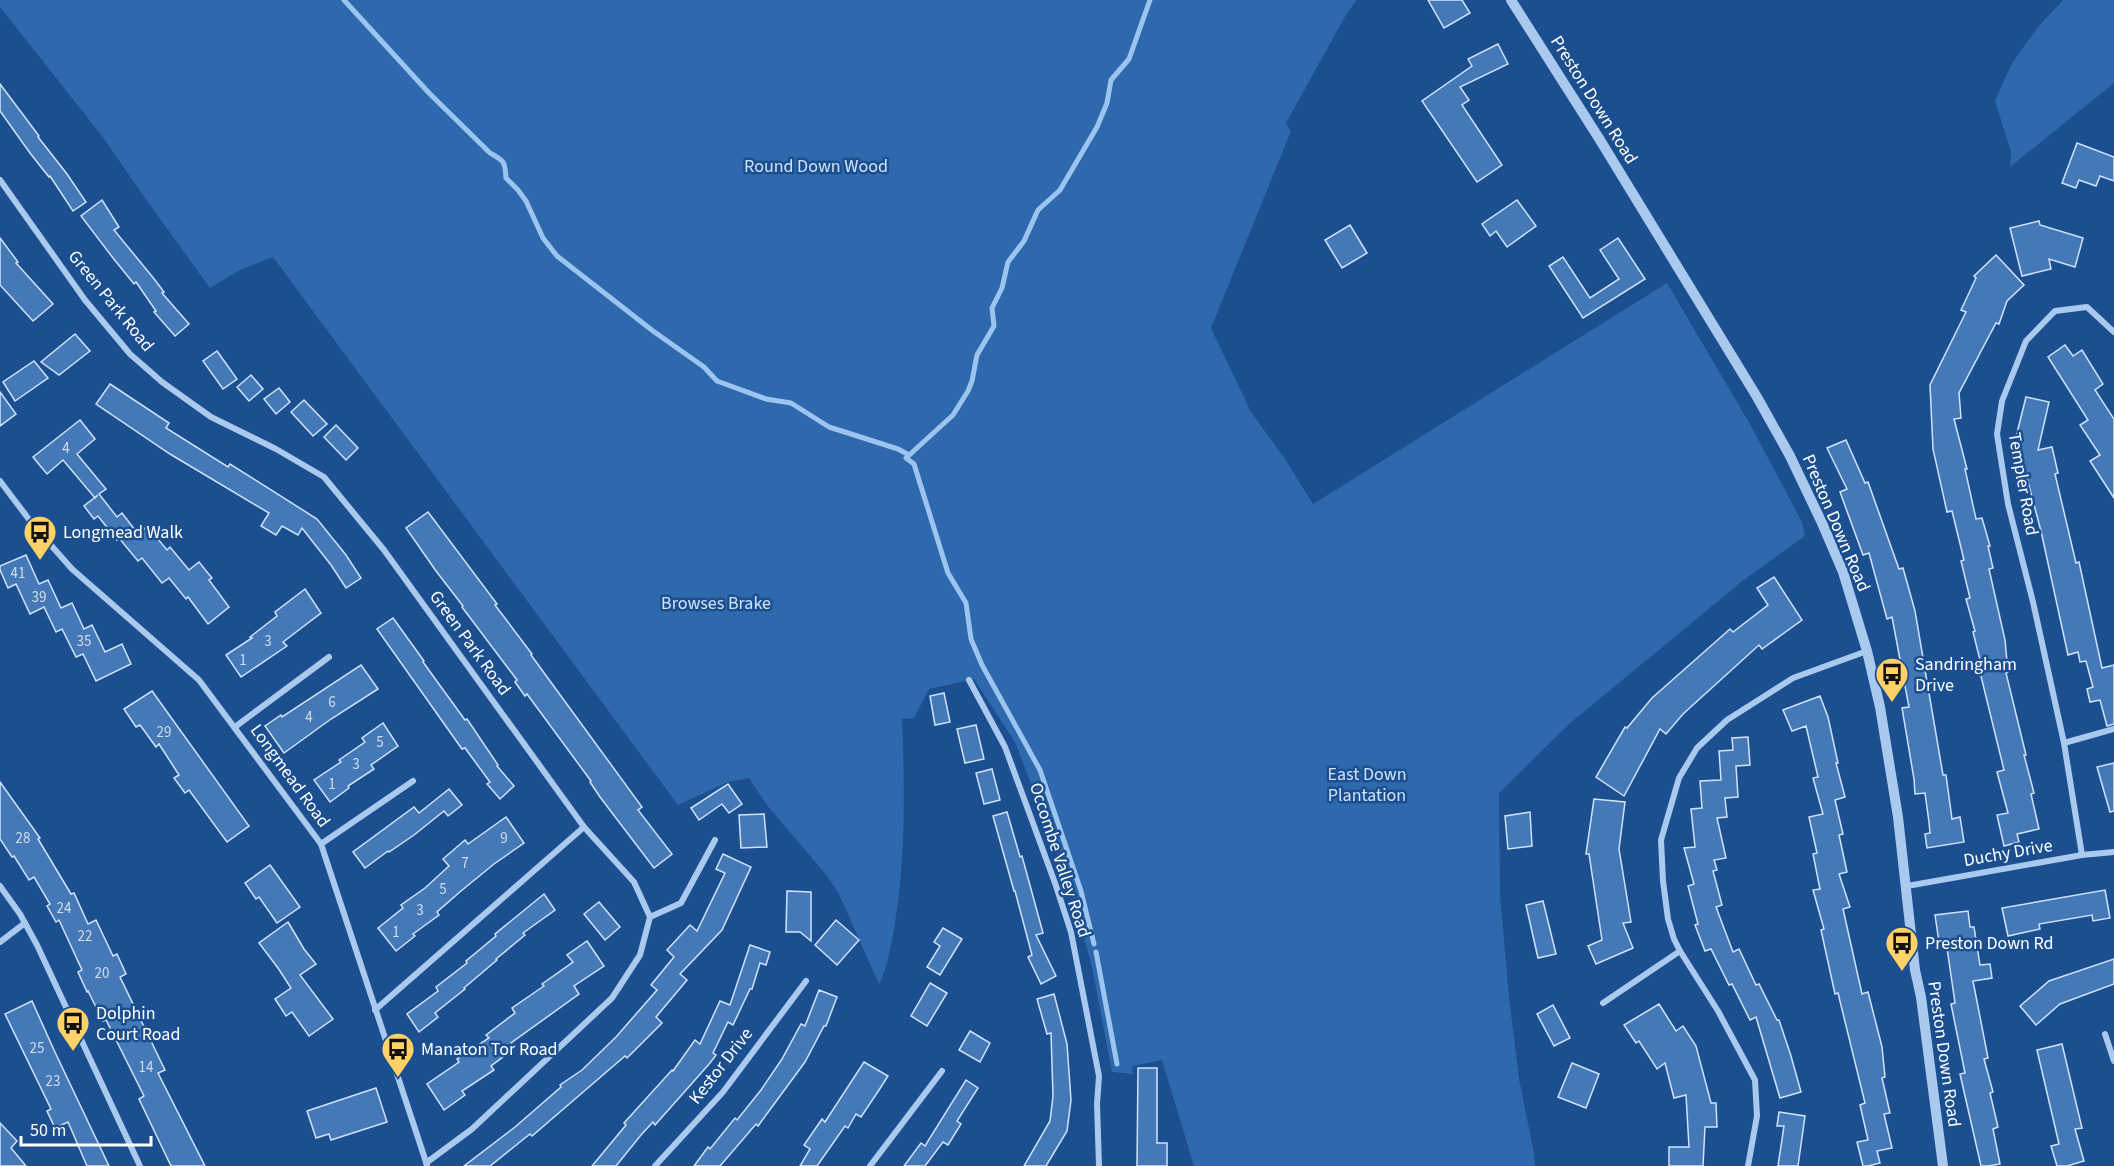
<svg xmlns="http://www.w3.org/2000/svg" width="2114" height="1166" font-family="'Source Sans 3',sans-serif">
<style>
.green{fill:#2e69ad}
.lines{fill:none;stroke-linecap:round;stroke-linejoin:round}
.stream{stroke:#9cc4f0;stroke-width:5}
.building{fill:#4478b7;stroke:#cfe3fa;stroke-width:1.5}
.minor{stroke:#a9c9ee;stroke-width:6}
.tertiary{stroke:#a9c9ee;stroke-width:10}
.labels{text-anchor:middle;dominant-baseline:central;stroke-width:5;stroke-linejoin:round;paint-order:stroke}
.number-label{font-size:15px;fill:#d0dded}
.street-label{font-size:18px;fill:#fff;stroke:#1b4f8f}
.park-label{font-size:18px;fill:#cfe3fa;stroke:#1b4f8f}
.poi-label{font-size:18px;fill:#fff;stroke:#1b4f8f;text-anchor:start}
</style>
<rect width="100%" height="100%" fill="#1b4f8f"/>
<!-- green -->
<g class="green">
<path d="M 0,0 L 1357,0 L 1347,13 L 1286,123 L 1291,131 L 1211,328 L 1251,412 L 1285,459 L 1313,504 L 1667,283 L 1751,426 L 1802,522 L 1805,536 L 1745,579 L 1569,724 L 1499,793 L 1500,895 L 1509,997 L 1519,1079 L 1534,1153 L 1535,1166 L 1194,1166 L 1162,1060 L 1132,1066 L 1133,1074 L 1112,1072 L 1092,967 L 1073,896 L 1016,744 L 974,679 L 929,689 L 914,718 L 902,719 C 905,792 906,868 892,940 C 889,955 886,970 879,984 L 838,892 L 824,872 L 766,804 L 749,778 L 728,782 L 678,805 L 273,257 L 240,270 L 210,288 L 145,198 L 102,136 L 0,7 Z"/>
<polygon points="2063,0 2114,0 2114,83 2010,167 2011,152 1995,101 2012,63 2039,26"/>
</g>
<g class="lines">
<!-- stream -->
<g class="stream">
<path d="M 344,0 L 429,93 L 490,153 C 504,161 505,161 506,178 L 518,190 L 526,201 L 543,238 L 557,256 L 653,331 L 704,367 L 717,381 L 766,399 L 791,403 L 829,427 L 898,449 L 909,455"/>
<polyline points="1094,944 1081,891 1040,770 982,665 971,639 966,603 948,573 914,464 906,458 953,415 968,391 972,381 977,355 994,326 992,308 1002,288 1008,262 1024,241 1038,210 1060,190 1097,127 1107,103 1111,80 1129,59 1150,0"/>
<polyline points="1096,952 1117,1064"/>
</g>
</g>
<!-- building -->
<g class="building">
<polygon points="1428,0 1462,0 1470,13 1444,28"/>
<polygon points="1498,44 1508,64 1460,87 1469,100 1462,105 1502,165 1477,182 1422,101 1472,66 1468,59"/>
<polygon points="0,84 39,136 38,137 67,174 86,202 73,211 50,176 49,177 30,153 0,111"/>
<polygon points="2077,143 2114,157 2114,181 2100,176 2096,186 2079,180 2076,188 2062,183"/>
<polygon points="102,200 119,227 114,230 155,280 164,292 162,293 189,324 175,336 154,312 156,311 136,282 134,284 113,258 81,216"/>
<polygon points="1517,200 1536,226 1507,247 1496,231 1490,236 1482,224"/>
<polygon points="2039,221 2040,225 2083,238 2075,267 2049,259 2051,269 2022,276 2010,228"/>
<polygon points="1350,225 1367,253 1342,268 1325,240"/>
<polygon points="0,238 18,262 16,263 53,304 33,321 0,285"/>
<polygon points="1618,238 1645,279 1583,318 1549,266 1563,257 1590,298 1619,279 1600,250"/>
<polygon points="1996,255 2024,285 2007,301 1999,324 1996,323 1959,393 1961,418 1954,419 1967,469 1965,469 1976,519 1982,518 1990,546 1988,546 1993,568 1989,569 2005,640 2008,672 2006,673 2026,755 2024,755 2034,793 2031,794 2039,829 2017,834 2019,842 2004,846 1997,815 2008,813 1997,772 2004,770 1978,664 1981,664 1973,632 1975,631 1966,599 1970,598 1961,561 1964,560 1952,511 1947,512 1933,449 1930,385 1966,312 1961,310 1976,278 1974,276"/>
<polygon points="75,334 90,351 59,375 41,362"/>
<polygon points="2065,345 2073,356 2082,350 2103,384 2095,390 2114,419 2114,498 2090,461 2100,455 2080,425 2088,420 2048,357"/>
<polygon points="217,351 237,379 223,389 203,361"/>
<polygon points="34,361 48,378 15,401 3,382"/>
<polygon points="251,375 263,389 249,401 237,387"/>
<polygon points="110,384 169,423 166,428 228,467 230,464 317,519 346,555 361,578 346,588 331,565 302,528 298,535 282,526 276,535 261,526 269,513 170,454 96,404"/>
<polygon points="279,388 290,402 276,414 264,399"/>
<polygon points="0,392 16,414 0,426"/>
<polygon points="2026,397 2049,402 2038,450 2052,447 2058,473 2055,474 2076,563 2079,562 2102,668 2114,665 2114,724 2107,726 2100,700 2090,702 2087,689 2093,687 2086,661 2080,662 2078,652 2068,655 2041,531 2016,437"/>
<polygon points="304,400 327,424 313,436 291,412"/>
<polygon points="80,420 95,439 77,454 106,489 99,494 117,517 122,513 138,534 147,526 167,550 170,547 189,570 199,562 212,578 209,580 229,607 208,624 188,597 186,599 169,578 162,583 142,558 138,561 119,538 117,540 98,516 94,519 84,506 98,495 95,498 63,460 47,474 33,457"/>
<polygon points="336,425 358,448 346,460 324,437"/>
<polygon points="1846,440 1865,483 1868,482 1899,569 1903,568 1915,611 1943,775 1946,775 1952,819 1960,817 1964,842 1927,848 1925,834 1930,833 1929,822 1925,793 1915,794 1914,779 1902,708 1909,707 1892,617 1887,619 1869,553 1863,555 1840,492 1847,489 1827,448"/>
<polygon points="428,512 497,604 495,605 532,654 531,655 642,807 638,810 672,854 654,868 600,797 590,782 591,781 527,694 525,696 515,682 517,680 462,607 463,606 436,571 406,528"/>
<polygon points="26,555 39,584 48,580 61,608 72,603 84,629 92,625 105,652 122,644 131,664 96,681 83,654 76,657 62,629 56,632 44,607 30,614 16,584 8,588 0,570 0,566"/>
<polygon points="1774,577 1802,620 1762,649 1759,645 1683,714 1666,734 1660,729 1624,796 1596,777 1625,727 1627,728 1652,698 1730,629 1733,632 1768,605 1757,588"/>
<polygon points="305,589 321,613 283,642 287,646 241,677 226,655 252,638 250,637 277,616 275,612"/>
<polygon points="393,618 424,661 423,662 465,720 467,719 498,765 497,766 514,786 500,799 487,784 490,782 465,748 462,749 377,629"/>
<polygon points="361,665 378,689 331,719 284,753 265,726 281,715 282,717"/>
<polygon points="152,691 249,826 227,842 189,790 185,793 174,778 179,775 159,744 156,747 140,725 136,727 124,709"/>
<polygon points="944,693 950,722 935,725 930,696"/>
<polygon points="1820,696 1828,717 1838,763 1836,763 1845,797 1835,800 1843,834 1839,835 1847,872 1839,874 1850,907 1843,909 1862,994 1868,992 1882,1047 1885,1077 1882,1078 1890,1113 1884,1114 1892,1148 1877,1151 1880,1163 1868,1166 1863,1166 1857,1142 1868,1140 1860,1105 1865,1103 1838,993 1835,994 1821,930 1824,929 1813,890 1820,889 1813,854 1817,853 1809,817 1823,814 1813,778 1818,777 1806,726 1792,731 1783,710"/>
<polygon points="383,723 398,746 371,765 374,769 348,786 349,788 330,802 314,780 341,762 339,760 365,742 362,738"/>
<polygon points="976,725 984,759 965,763 957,729"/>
<polygon points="1748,737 1750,765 1736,766 1738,797 1725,798 1727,817 1717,818 1726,858 1714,860 1717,870 1713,871 1722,905 1716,907 1733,952 1739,949 1756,985 1759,984 1777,1020 1779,1020 1791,1056 1801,1092 1780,1098 1756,1017 1750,1020 1732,984 1729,985 1711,949 1705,951 1695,925 1698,924 1688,886 1694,884 1684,848 1695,847 1691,809 1702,808 1700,781 1721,780 1719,751 1733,750 1732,738"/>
<polygon points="2114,763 2114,811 2110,812 2097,767"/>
<polygon points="992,769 1000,800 984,804 976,773"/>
<polygon points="0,782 40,838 38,839 71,894 74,893 88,924 96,920 113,956 117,954 126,974 120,977 165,1070 158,1073 205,1166 171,1166 139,1099 144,1096 106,1020 103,1021 88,991 87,992 78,972 82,970 59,920 56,922 47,906 50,904 34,877 29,880 14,856 12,857 0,839"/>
<polygon points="728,784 742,804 729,813 722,804 699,820 691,808"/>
<polygon points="449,789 462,805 448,816 444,811 414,835 389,852 388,851 365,868 353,852 414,807 419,813"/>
<polygon points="1594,799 1625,802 1619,849 1631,922 1623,923 1633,948 1596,964 1588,946 1602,940 1589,854 1586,854"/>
<polygon points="1007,812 1020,857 1022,856 1043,933 1036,935 1056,976 1041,984 1028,957 1032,955 1015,891 1014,891 993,816"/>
<polygon points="1530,812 1532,846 1508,849 1505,816"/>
<polygon points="764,814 767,847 741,848 739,815"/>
<polygon points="506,817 524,843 494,864 461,891 437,912 439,915 413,934 415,936 396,951 378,928 403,908 401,905 425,888 449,866 443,859 465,840 468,844"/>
<polygon points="723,854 751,867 722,930 680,974 687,980 656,1017 662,1023 627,1058 625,1056 532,1136 530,1134 490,1166 464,1166 515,1127 561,1087 560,1085 582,1070 616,1037 657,990 651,985 674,957 667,950 690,925 697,931 725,873 716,869"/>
<polygon points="270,865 300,907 277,923 259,897 256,899 245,883"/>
<polygon points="2105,890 2110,918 2093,921 2092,915 2039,924 2040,929 2008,936 2002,908"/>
<polygon points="787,891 811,892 811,941 800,932 786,932"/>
<polygon points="544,894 555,910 523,933 525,935 496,959 497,960 464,988 465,989 435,1013 438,1017 419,1032 407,1014 438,991 436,987 467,963 466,961 496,936 495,934"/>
<polygon points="1543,901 1556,954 1538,958 1526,905"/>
<polygon points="599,902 620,927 605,940 584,914"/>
<polygon points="1968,911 1970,927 1974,927 1980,965 1990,964 1992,978 1973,981 1988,1058 1984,1059 1993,1092 1990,1093 1998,1127 1993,1129 2000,1164 1988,1166 1981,1166 1960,1074 1965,1073 1951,1004 1955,1003 1946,941 1939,942 1935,915"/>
<polygon points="836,920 859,940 837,965 815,945"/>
<polygon points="288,922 304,949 316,964 300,975 333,1019 309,1036 292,1012 286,1016 275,999 291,988 278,968 259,943"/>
<polygon points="943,928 962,939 940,975 927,967 940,946 934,942"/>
<polygon points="587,941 604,966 574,986 579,994 511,1043 515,1048 491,1066 494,1070 462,1091 465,1095 444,1110 427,1084 459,1062 457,1059 489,1038 486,1035 515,1013 512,1008 544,986 542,984 573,962 567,955"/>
<polygon points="750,945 770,952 766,965 760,963 752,989 750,989 733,1025 728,1022 713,1053 716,1055 710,1063 655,1125 653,1122 641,1135 616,1166 592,1166 626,1125 624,1123 672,1070 673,1071 695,1040 700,1044 720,1001 730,1005"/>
<polygon points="2114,959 2114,984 2060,1004 2036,1025 2020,1006 2049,981"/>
<polygon points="930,983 947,993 927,1026 911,1016"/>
<polygon points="819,990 837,997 826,1026 824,1026 805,1062 758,1126 756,1124 720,1166 694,1166 708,1147 710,1149 735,1118 737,1120 761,1090 782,1059 801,1024 805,1026"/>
<polygon points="1054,994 1067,1044 1071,1100 1067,1131 1046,1166 1024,1166 1050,1121 1053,1096 1051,1033 1047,1034 1037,999"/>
<polygon points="32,1001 54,1050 109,1166 87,1166 68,1122 55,1128 47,1111 51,1109 5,1014"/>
<polygon points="1659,1004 1676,1031 1683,1026 1696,1046 1711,1103 1716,1103 1717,1127 1705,1127 1703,1166 1669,1166 1669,1147 1689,1147 1686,1095 1674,1098 1665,1063 1657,1069 1639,1041 1636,1043 1624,1025"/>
<polygon points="1553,1005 1570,1038 1554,1046 1537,1014"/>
<polygon points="970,1031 990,1043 980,1062 959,1050"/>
<polygon points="2062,1044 2082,1128 2075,1129 2084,1161 2067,1166 2057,1166 2051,1146 2059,1144 2037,1050"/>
<polygon points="864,1062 888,1076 879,1090 861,1117 856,1114 848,1128 845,1126 817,1166 800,1166 810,1149 804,1145 822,1119 825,1122"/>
<polygon points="1572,1063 1599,1074 1586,1108 1558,1097"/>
<polygon points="1138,1068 1157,1068 1157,1143 1167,1143 1167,1166 1137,1166"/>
<polygon points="966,1080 978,1088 957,1121 961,1124 948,1145 943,1142 925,1166 904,1166 921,1143 925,1146"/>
<polygon points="376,1088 387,1122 331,1140 329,1134 316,1138 307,1111"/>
<polygon points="1779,1112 1805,1116 1798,1166 1778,1166 1784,1126 1777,1126"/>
<polygon points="0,1123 17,1141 11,1148 26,1166 0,1166"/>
</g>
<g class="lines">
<!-- minor -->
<g class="minor">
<polyline points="0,180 85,300 130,354 162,382 211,417 276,449 324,477 384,550 584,827 634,882 650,917 640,955 612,998 472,1129 426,1163"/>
<polyline points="0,481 34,526 72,569 199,680 321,844 427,1165"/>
<polyline points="969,680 1005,747 1055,883 1071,932 1099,1076 1097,1104 1099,1166"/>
<polyline points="235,727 329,657"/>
<polyline points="2064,743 2114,729"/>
<polyline points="321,844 413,781"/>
<polyline points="2082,855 2064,743 2033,602 2008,504 1997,434 2002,401 2026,341 2055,311 2087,307 2114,332"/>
<polyline points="0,886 20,914 37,945 140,1166"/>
<polyline points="1907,886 2082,855 2114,852"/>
<polyline points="650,917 681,903 715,840"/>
<polyline points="0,942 25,923"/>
<polyline points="1603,1003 1680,951"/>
<polyline points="375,1010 584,827"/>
<polyline points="2105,1034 2114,1061"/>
<polyline points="655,1166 723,1092 806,981"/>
<polyline points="870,1166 942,1071"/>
<polyline points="1748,1166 1757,1116 1755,1080 1718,1011 1680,951 1674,939 1668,919 1663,881 1661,840 1679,778 1697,748 1727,720 1793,678 1867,651"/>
</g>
<!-- tertiary -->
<polyline class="tertiary" points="1511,0 1600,140 1757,397 1790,456 1822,523 1843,572 1867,651 1880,707 1898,817 1915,970 1921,997 1943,1166"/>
</g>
<!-- icons -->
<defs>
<symbol id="bus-pin" viewBox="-11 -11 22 30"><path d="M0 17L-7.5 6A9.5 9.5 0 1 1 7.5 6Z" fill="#ffd166" stroke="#1b4f8f"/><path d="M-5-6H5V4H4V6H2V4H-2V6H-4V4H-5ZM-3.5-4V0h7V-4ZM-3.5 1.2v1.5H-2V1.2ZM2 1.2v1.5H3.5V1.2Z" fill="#111"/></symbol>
</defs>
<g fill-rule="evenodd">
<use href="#bus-pin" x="21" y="513" width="38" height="52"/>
<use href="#bus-pin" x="1873" y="655" width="38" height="52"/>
<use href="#bus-pin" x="1883" y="924" width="38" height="52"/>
<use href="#bus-pin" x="54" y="1004" width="38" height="52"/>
<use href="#bus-pin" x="379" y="1030" width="38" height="52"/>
</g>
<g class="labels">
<!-- number labels -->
<g class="number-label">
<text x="66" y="448">4</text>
<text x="18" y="573">41</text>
<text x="39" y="597">39</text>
<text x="84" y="641">35</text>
<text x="268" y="641">3</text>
<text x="243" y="660">1</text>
<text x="332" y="702">6</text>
<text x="309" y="717">4</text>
<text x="164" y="732">29</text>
<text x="380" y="742">5</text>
<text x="356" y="764">3</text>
<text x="332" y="784">1</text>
<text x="23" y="838">28</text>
<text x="504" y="838">9</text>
<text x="465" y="863">7</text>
<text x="443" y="889">5</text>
<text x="64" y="908">24</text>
<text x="420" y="910">3</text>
<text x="396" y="932">1</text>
<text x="85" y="936">22</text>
<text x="102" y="973">20</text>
<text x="37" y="1048">25</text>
<text x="146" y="1067">14</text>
<text x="53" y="1081">23</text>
</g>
<!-- street labels -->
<g class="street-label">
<text transform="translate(1594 100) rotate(58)">Preston Down Road</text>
<text transform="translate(111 301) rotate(51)">Green Park Road</text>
<text transform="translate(2023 484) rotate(80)">Templer Road</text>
<text transform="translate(1836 523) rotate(67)">Preston Down Road</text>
<text transform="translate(470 643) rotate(54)">Green Park Road</text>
<text transform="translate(290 776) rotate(54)">Longmead Road</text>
<text transform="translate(2008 853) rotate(-10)">Duchy Drive</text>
<text transform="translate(1060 860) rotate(72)">Occombe Valley Road</text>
<text transform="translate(1944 1054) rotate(82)">Preston Down Road</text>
<text transform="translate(721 1066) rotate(-52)">Kestor Drive</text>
</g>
<!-- park labels -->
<g class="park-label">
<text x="816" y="166">Round Down Wood</text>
<text x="716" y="603">Browses Brake</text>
<text x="1367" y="774">East Down<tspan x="1367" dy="21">Plantation</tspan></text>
</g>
<!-- poi labels -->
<g class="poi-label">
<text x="63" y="532">Longmead Walk</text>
<text x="1915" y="664">Sandringham<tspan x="1915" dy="21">Drive</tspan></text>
<text x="1925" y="943">Preston Down Rd</text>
<text x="96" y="1013">Dolphin<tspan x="96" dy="21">Court Road</tspan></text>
<text x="421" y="1049">Manaton Tor Road</text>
</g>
</g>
<!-- scale -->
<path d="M21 1136v9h130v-9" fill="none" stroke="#ffffff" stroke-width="3"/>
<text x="30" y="1136" font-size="18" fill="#ffffff" stroke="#1b4f8f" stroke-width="4.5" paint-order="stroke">50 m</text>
</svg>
